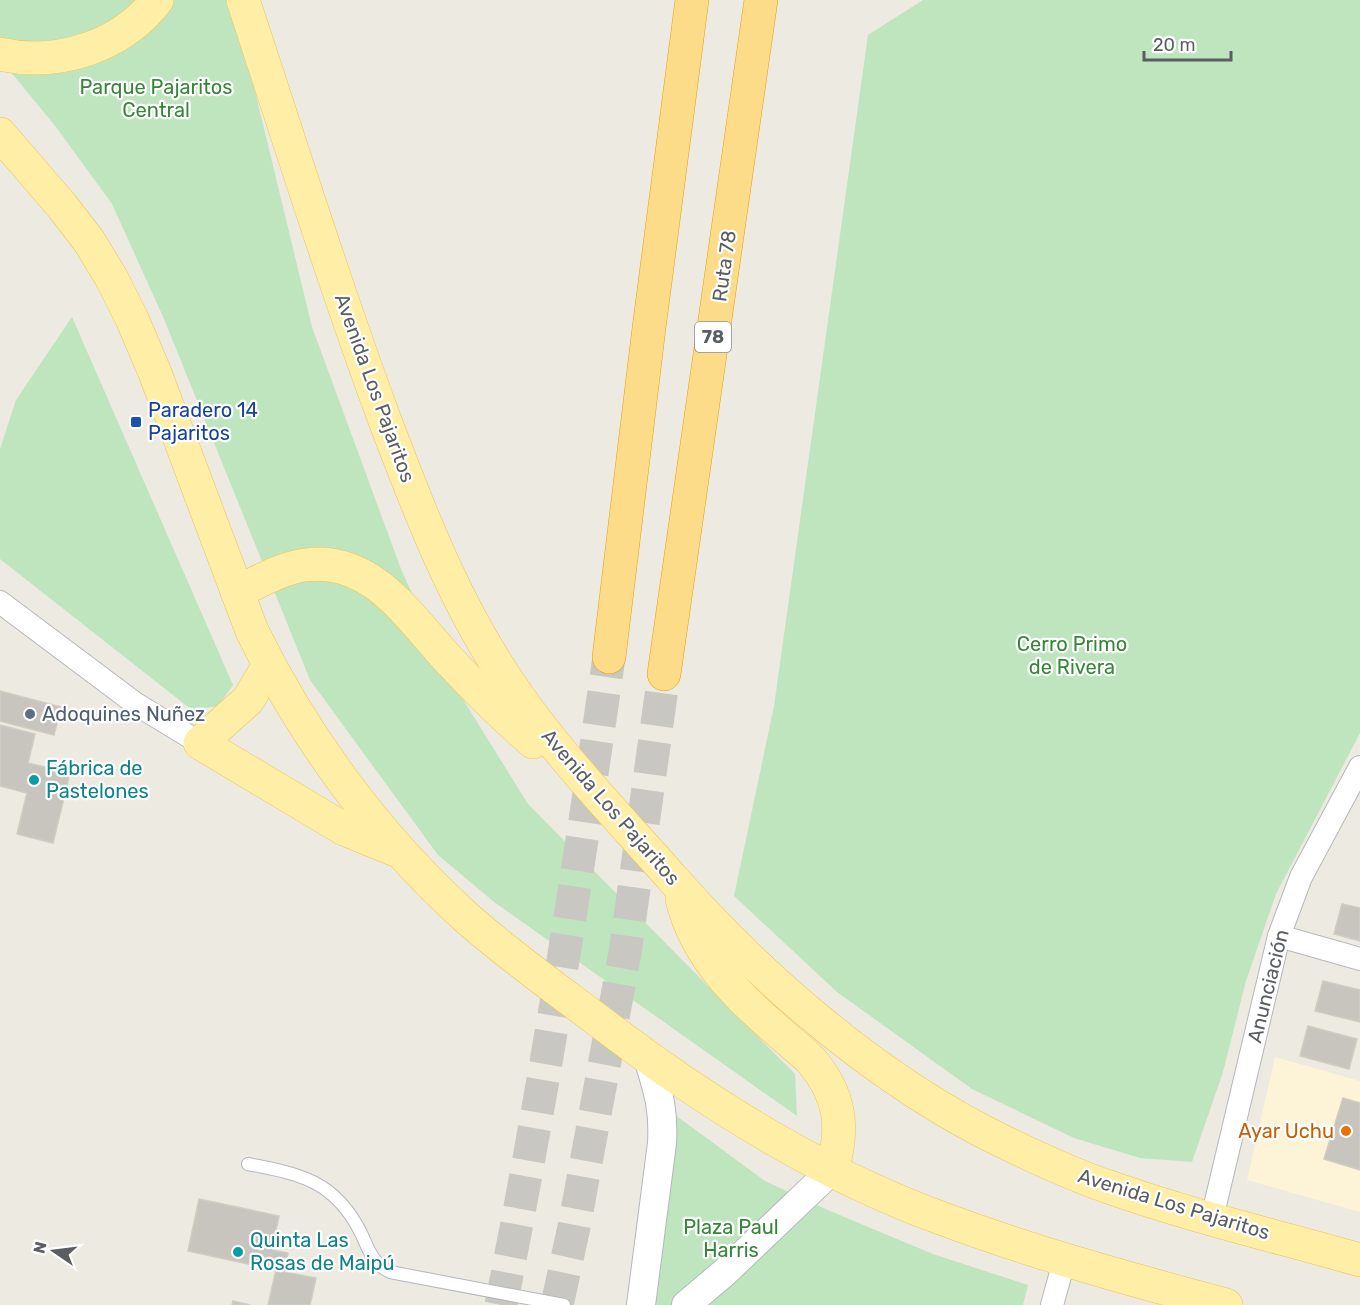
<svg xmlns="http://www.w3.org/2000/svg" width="1360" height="1305" font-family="Rubik,sans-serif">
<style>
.commercial{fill:#fdf3d6}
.green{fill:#bfe5be}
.building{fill:#c8c5bf;stroke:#d1ccc0;stroke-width:1.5}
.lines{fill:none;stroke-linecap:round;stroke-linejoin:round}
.motorway-tunnel{stroke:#c8c7c1;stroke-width:33;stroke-dasharray:33 16;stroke-linecap:butt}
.service-casing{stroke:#b4b8bc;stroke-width:14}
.minor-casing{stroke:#b4b8bc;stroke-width:24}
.tertiary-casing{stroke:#b4b8bc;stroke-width:30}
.primary-casing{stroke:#f1c257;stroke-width:34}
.motorway-casing{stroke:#ed9e01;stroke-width:34}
.service{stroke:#fff;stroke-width:12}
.minor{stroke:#fff;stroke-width:22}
.tertiary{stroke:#fff;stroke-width:28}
.primary{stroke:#ffeea5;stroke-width:33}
.motorway{stroke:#fcdc89;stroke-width:33}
.transit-dot{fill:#1a4fb4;stroke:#fff;stroke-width:2}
.service-dot{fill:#5c6f8a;stroke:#fff;stroke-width:2}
.culture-dot{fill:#0f9aa8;stroke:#fff;stroke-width:2}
.food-dot{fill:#e8710a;stroke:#fff;stroke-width:2}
.labels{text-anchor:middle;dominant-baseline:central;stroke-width:4.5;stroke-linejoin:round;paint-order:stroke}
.shield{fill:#fff;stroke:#8c8e91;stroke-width:1.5}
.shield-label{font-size:18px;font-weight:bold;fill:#5a5e62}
.park-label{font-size:20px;fill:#358637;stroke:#fff}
.street-label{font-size:20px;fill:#5a5e62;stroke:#fff}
.transit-label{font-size:20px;fill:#164399;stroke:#fff;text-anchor:start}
.service-label{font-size:20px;fill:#4e5e75;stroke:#fff;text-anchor:start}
.culture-label{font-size:20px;fill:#0d838f;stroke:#fff;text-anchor:start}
.food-label{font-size:20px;fill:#c56008;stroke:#fff;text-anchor:end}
</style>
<rect width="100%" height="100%" fill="#edeae1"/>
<!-- commercial -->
<polygon class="commercial" points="1275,1057 1360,1081 1360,1212 1247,1180"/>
<!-- green -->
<g class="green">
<polygon points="0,0 233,0 312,327 401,569 451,680 528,804 795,1074 797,1116 494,902 438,855 310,680 164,319 112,204 56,127 0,59"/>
<polygon points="923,0 1360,0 1360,733 1276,894 1246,981 1223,1072 1192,1162 1140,1158 1074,1138 972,1089 837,992 734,896 774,706 868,35"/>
<polygon points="72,317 233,685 218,706 192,710 0,559 0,449 16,400"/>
<polygon points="667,1109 765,1181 830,1211 933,1254 1028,1285 1023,1305 654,1305"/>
</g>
<!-- building -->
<g class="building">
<polygon points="0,691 61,707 54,735 0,721"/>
<polygon points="0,725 35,734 28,763 70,773 53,843 17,834 27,793 0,786"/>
<polygon points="1342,904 1360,908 1360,941 1334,934"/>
<polygon points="1323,981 1360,990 1360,1022 1315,1011"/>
<polygon points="1308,1026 1357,1039 1349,1069 1300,1056"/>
<polygon points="1343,1098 1360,1103 1360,1170 1324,1159"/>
<polygon points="199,1199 279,1216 272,1250 288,1253 284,1272 316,1278 310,1305 268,1305 276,1270 188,1251"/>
<polygon points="233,1301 250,1305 232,1305"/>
</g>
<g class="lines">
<!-- motorway-tunnel -->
<g class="motorway-tunnel">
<path d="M 501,1305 C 544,1090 578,874 609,657"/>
<polyline points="557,1305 574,1227 625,953 664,674"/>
</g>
<defs>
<path id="service" d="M 248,1164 C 301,1174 335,1181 361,1233 C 369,1250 372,1263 390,1272 L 564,1305"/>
<g id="minor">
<polyline points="0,602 136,704 200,743"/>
<polyline points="1279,936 1360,959"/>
<polyline points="1212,1218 1279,936 1301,877 1360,767"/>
<polyline points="1052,1305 1065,1258"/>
</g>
<g id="tertiary">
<path d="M 641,1305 L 662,1143 C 664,1108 658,1091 648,1058"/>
<polyline points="686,1305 725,1272 832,1170"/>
</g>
<g id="primary">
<path d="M 243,0 C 289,139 333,280 384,418 C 416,502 448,587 496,663 C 545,742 612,810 673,879 C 762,980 880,1082 1002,1141 C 1037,1158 1073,1175 1109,1187 C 1191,1216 1276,1236 1360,1260"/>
<path d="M 0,54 C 57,67 121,47 157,0"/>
<path d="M 0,134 L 62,206 L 89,241 L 112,279 L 132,319 L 155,373 L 252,631 C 305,739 379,839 468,919 C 510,956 555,988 599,1021 C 702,1100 816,1172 938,1217 C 1031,1252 1129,1279 1226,1305"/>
<path d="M 237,592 C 259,582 281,568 305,565 C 372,556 409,617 448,659 C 475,688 503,716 533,742"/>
<polyline points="269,665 248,700 200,743 344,829 398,851"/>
<path d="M 682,899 C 699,970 758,1013 810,1059 C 840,1094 845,1126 832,1170"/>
</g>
<g id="motorway">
<polyline points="609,657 649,328 692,0"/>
<polyline points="664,674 761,0"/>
</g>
</defs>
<!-- service casing -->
<use href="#service" class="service-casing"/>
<!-- minor casing -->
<use href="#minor" class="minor-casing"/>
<!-- tertiary casing -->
<use href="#tertiary" class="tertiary-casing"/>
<!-- primary casing -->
<use href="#primary" class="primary-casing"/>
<!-- motorway casing -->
<use href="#motorway" class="motorway-casing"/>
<!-- service -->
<use href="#service" class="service"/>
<!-- minor -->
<use href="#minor" class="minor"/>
<!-- tertiary -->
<use href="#tertiary" class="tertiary"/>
<!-- primary -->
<use href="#primary" class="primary"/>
<!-- motorway -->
<use href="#motorway" class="motorway"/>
</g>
<!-- markers -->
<rect class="transit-dot" x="130" y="416" width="12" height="12" rx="3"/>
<circle class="service-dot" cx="30" cy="714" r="6"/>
<g class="culture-dot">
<circle cx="34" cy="780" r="6"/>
<circle cx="238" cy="1252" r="6"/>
</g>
<circle class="food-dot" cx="1346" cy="1131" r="6"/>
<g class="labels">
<!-- shield labels -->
<rect class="shield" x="695" y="322" width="36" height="30" rx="4.5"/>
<g class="shield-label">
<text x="713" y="337">78</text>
</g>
<!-- park labels -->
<g class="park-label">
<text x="156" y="87">Parque Pajaritos<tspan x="156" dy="23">Central</tspan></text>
<text x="1072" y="644">Cerro Primo<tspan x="1072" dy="23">de Rivera</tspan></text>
<text x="731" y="1227">Plaza Paul<tspan x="731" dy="23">Harris</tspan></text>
</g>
<!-- street labels -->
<g class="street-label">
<text transform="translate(724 266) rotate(-82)">Ruta 78</text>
<text transform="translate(375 388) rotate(70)">Avenida Los Pajaritos</text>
<text transform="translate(611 807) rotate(49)">Avenida Los Pajaritos</text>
<text transform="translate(1268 986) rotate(-76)">Anunciación</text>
<text transform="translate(1174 1204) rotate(17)">Avenida Los Pajaritos</text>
</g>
<!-- transit labels -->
<g class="transit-label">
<text x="148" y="410">Paradero 14<tspan x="148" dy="23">Pajaritos</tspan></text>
</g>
<!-- service labels -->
<g class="service-label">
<text x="42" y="714">Adoquines Nuñez</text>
</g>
<!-- culture labels -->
<g class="culture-label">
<text x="46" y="768">Fábrica de<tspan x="46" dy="23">Pastelones</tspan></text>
<text x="250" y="1240">Quinta Las<tspan x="250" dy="23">Rosas de Maipú</tspan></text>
</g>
<!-- food labels -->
<g class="food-label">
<text x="1334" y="1131">Ayar Uchu</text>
</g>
</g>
<!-- north arrow -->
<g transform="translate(54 1251) rotate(284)" stroke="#ffffff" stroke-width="4.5" paint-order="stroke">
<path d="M0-4.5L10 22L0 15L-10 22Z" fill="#5a5e62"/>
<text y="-9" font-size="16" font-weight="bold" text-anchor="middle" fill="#5a5e62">N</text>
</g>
<!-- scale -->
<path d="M1144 51v9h87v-9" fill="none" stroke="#5a5e62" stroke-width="3"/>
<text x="1153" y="51" font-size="18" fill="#5a5e62" stroke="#ffffff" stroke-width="4.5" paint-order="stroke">20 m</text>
</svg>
